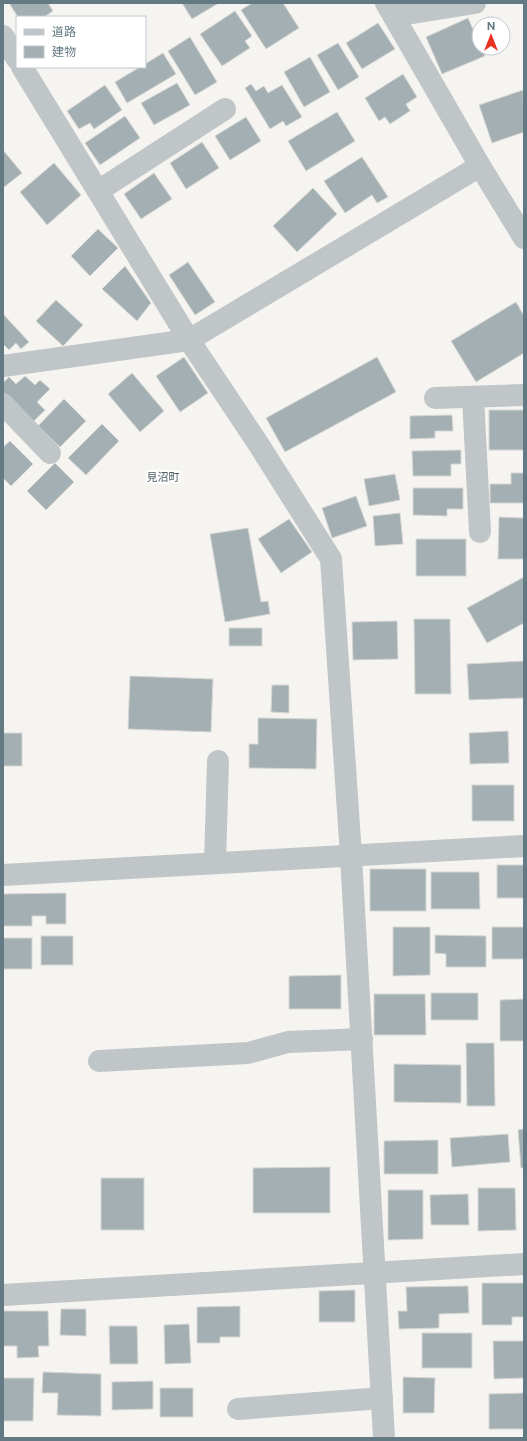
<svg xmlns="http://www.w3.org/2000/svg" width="527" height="1441" font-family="'Public Sans','Noto Sans JP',sans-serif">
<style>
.building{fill:#a4afb3;stroke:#d6d6d3}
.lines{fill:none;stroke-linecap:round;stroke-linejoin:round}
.minor{stroke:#c0c5c7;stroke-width:22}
.labels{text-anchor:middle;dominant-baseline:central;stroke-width:4;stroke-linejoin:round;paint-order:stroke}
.neighbourhood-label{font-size:11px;fill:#516168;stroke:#fff}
</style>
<rect width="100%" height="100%" fill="#f5f4f1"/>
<!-- building -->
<g class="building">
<polygon points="9,3 48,3 53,11 44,17 18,17"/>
<polygon points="182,3 219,3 192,19"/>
<polygon points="252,3 283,3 299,28 266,49 241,10"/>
<polygon points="235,11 252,36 245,41 250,48 222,66 200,34"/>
<polygon points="468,18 479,43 479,48 481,48 485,56 442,74 426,37"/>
<polygon points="378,23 395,49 362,69 346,43"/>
<polygon points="190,37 217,82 195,95 168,51"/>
<polygon points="338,43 359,77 338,90 317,55"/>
<polygon points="163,53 176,74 127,103 115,82 140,67 145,67 145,64"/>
<polygon points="310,57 330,92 304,107 284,72"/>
<polygon points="403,74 417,97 406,104 410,111 390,124 385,117 379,121 365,98"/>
<polygon points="177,83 190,105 154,125 141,103"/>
<polygon points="251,84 256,91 264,86 268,93 282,85 302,117 286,126 283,121 270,129 245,88"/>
<polygon points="105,85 122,110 94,129 90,123 79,129 67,111"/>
<polygon points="523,90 524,132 492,143 479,105"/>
<polygon points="337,112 355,141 306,171 288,141"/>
<polygon points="125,116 140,138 100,165 85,143"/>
<polygon points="246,117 261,141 230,160 215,136"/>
<polygon points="202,142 219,168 186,189 170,163"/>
<polygon points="3,150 22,173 3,188"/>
<polygon points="362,157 388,197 377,203 372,195 345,213 324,181"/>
<polygon points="54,163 81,195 47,225 20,192"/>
<polygon points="154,173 172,199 141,219 124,194"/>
<polygon points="313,188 337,214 297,252 273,226"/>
<polygon points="98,229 118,248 90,276 71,256"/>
<polygon points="188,262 215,302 195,315 169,275"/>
<polygon points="125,266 151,303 137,321 102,289"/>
<polygon points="56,300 83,325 63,346 36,321"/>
<polygon points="516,302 524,316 524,353 476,382 451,341"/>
<polygon points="3,314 29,342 21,349 16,343 9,350 3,344"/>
<polygon points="184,357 208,393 180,412 156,376"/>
<polygon points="377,357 396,392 285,452 266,418"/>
<polygon points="132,373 164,411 140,432 108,394"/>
<polygon points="25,376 35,385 40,380 50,389 37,402 45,410 33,422 3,392 3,383 9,377 16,384"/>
<polygon points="64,399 86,421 60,447 38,426"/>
<rect x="489" y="410" width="35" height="40"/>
<polygon points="452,415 453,431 435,431 435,438 410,439 410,416"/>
<polygon points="102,424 119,441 86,475 68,458"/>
<polygon points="10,441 33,464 11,486 3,478 3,447"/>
<polygon points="461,450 461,464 451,464 451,476 413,476 412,451"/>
<polygon points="55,463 74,482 46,510 27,491"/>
<polygon points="511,473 524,473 524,503 490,503 490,484 511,484"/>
<polygon points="395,474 400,500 369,506 364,479"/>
<polygon points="413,488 463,488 463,509 447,509 447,516 413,515"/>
<polygon points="356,496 367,526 332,538 322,508"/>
<polygon points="400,513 403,544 375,546 373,516"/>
<polygon points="499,517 524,518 524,559 498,559"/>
<polygon points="289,519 312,552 281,573 258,539"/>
<polygon points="248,528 261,602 268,601 270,614 225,622 210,534"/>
<rect x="416" y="539" width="50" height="37"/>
<polygon points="524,577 524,623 487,643 467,608"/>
<polygon points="414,619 450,619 451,694 415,694"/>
<polygon points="397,621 398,659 353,660 352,622"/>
<rect x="229" y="628" width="33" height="18"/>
<polygon points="524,661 524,698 469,700 467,664"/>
<polygon points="130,676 213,679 211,732 128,729"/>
<polygon points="272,685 289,685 289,713 271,712"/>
<polygon points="258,718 317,719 316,769 249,768 249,744 258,744"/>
<polygon points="508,731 509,763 470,764 469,733"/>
<rect x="3" y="733" width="19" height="33"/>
<rect x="472" y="785" width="42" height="36"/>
<rect x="497" y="865" width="27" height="33"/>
<rect x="370" y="869" width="56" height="42"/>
<polygon points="431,872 479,872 480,909 431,909"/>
<polygon points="66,893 66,924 46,924 46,916 32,916 32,926 3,926 3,894"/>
<polygon points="393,927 430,927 430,975 393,976"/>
<rect x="492" y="927" width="32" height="32"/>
<polygon points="435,935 486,936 486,967 446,967 446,954 435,953"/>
<rect x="41" y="936" width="32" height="29"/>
<rect x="3" y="938" width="29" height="31"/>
<polygon points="341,975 341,1009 289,1009 289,976"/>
<rect x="431" y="993" width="47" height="27"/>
<polygon points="374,994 425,994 426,1035 374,1035"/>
<polygon points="524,999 524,1041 500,1041 500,1000"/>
<polygon points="466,1043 494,1043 495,1106 467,1106"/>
<polygon points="394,1064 461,1065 461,1103 394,1102"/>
<polygon points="524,1129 524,1168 521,1168 518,1130"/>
<polygon points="508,1134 510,1162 452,1167 450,1138"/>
<polygon points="438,1140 438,1174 384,1174 384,1141"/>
<polygon points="330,1167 330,1213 253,1213 253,1168"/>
<rect x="101" y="1178" width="43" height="52"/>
<polygon points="478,1188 515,1188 516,1230 478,1231"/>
<polygon points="388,1190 423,1190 423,1239 388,1240"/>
<polygon points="468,1194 469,1225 431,1225 430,1195"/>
<polygon points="482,1283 524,1283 524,1317 512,1317 512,1325 482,1325"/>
<polygon points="468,1286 469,1313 439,1314 439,1328 399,1329 398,1311 407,1311 406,1287"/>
<polygon points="355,1290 355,1322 319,1322 319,1291"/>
<polygon points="240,1306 240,1337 220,1337 220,1343 197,1343 197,1307"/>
<polygon points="61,1309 86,1309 86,1336 60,1335"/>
<polygon points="3,1311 48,1311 49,1346 38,1346 39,1357 17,1358 17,1346 3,1346"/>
<polygon points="189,1324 191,1363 165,1364 164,1325"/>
<polygon points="109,1326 137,1326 138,1364 110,1364"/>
<rect x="422" y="1333" width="50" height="35"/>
<polygon points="493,1341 524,1341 524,1378 494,1379"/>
<polygon points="43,1372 101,1374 101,1416 57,1415 58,1393 42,1393"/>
<polygon points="403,1377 435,1378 434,1413 403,1413"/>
<polygon points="3,1378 34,1378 33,1421 3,1421"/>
<polygon points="153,1381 153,1409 112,1410 112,1382"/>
<rect x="160" y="1388" width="33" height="29"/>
<polygon points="524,1393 524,1429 489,1429 489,1394"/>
</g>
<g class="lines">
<!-- minor -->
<g class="minor">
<polyline points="386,3 480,166 524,238"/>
<polyline points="394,16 475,3"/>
<polyline points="3,36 17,59"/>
<polyline points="22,67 189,340 259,445 331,559 351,856 384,1438"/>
<polyline points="98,191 225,109"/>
<polyline points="3,366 189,340 480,166"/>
<polyline points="473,397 480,532"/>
<polyline points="435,398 524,395"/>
<polyline points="3,404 50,453"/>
<polyline points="215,863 218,761"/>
<polyline points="3,875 524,846"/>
<polyline points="99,1061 248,1053 288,1042 362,1039"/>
<polyline points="3,1295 524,1264"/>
<polyline points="238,1409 382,1398"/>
</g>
</g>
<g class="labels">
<!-- neighbourhood labels -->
<g class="neighbourhood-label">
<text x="163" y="477">見沼町</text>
</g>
</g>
<!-- border -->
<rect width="527" height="1441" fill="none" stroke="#637983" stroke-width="8"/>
<!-- legend -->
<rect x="16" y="16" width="130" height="52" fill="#ffffff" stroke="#c1c9cd"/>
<rect x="24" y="29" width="20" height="6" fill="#c0c5c7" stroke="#c1c9cd"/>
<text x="52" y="36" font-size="12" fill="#637983">道路</text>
<rect x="24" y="46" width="20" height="12" fill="#a4afb3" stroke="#c1c9cd"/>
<text x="52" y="56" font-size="12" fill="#637983">建物</text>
<!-- north arrow -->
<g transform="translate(491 36)"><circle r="19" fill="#ffffff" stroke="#c1c9cd"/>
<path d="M0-3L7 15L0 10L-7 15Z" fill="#e8311e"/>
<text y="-6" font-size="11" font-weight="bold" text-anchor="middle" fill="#637983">N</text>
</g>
</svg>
